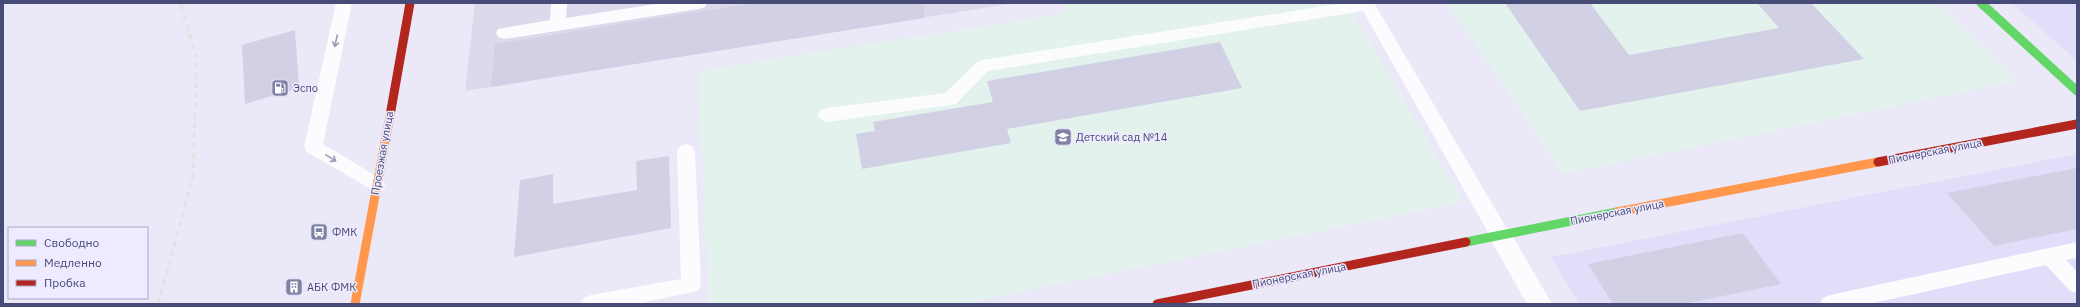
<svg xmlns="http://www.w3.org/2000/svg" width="2080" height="307" font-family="'IBM Plex Sans',sans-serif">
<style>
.residential{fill:#e2defa}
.industrial{fill:#dbd9eb}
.education{fill:#e4f2ed}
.building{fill:#d1d0e4}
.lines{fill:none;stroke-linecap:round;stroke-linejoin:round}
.lane{fill:#fcfcfe;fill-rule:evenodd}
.street{fill:#fcfcfe;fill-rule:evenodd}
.fast{stroke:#63d668;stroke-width:9}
.slow{stroke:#ff974d;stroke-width:9}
.jam{stroke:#b3261e;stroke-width:9}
.rail{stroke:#e0e5e3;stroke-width:3;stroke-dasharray:6 4;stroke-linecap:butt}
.oneway{stroke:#989bb4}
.labels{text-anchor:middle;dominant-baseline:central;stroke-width:3;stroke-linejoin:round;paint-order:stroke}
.poi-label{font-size:11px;fill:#474b77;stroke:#eeeaff;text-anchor:start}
.street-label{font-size:11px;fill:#474b77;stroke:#eeeaff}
</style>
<rect width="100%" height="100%" fill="#ebe8f8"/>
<!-- residential -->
<g class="residential">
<polygon points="2012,3 2077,3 2077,61"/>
<polygon points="2077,154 2077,304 1579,304 1551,257"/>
</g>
<!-- industrial -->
<polygon class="industrial" points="475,3 1015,3 465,91"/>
<!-- education -->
<g class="education">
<polygon points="1064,3 1347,3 1463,202 961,304 709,304 698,71 1067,13"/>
<polygon points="1447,3 1936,3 2018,81 1563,174"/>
</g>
<!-- building -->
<g class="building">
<polygon points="753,3 923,3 924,18 491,87 495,44"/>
<polygon points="1505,3 1590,3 1629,55 1779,28 1757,3 1811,3 1864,59 1580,111"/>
<polygon points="295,30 299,88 245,104 242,45"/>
<polygon points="1220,42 1242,88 1007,129 1011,143 862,169 856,134 875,131 873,122 993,102 987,81"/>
<polygon points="669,156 671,228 514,257 520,180 553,174 553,204 637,190 636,161"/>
<polygon points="2077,168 2077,229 1994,246 1947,193"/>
<polygon points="1743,233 1781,284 1684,304 1613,304 1588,264"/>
</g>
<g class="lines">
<!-- lane -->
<g class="lane">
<polygon points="336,3 352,3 323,144 383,180 385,185 383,190 376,192 307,152 304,147"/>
<polygon points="551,3 567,3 566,18 662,3 707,3 705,7 699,9 504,39 498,37 496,33 498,29 550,20"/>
<polygon points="1344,3 1374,3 1507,229 1510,235 1507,241 1500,243 1493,241 1363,11 988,71 956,104 950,105 827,122 821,120 818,115 821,110 827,108 945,93 977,62 983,60"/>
<polygon points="686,144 692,146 695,151 701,285 698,291 636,304 581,304 584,298 591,295 681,279 677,151 680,146"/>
<polygon points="2077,242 2077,258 2066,260 2077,272 2077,293 2070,291 2046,265 1869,304 1820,304 1823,298 1830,295"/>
</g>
<!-- street -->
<polygon class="street" points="1500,225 1508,228 1552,304 1527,304 1488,235 1492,228"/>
<!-- fast -->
<g class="fast">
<polyline points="1981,3 2077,91"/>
<polyline points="1466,242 1617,212"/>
</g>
<!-- slow -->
<g class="slow">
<polyline points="1617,212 1878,162"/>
<polyline points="355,304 391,110"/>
</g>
<!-- jam -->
<g class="jam">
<polyline points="391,110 410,3"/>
<polyline points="1878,162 2077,124"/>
<polyline points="1157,304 1466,242"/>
</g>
<!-- rail -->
<polyline class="rail" points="158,304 193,177 197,58 180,3"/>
</g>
<!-- one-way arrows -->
<defs><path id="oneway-shaft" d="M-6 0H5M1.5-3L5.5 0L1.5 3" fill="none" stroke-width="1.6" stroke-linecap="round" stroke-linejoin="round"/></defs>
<g class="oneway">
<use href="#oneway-shaft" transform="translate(336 41) rotate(102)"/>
<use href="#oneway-shaft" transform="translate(331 158) rotate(32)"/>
</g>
<!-- icons -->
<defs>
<symbol id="fuel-square" viewBox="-11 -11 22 22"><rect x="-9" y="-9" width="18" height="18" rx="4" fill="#8082a4" stroke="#eeeaff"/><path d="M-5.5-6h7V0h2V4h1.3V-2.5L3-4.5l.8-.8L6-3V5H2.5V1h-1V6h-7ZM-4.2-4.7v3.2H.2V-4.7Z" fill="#fff"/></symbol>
<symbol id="school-square" viewBox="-11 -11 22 22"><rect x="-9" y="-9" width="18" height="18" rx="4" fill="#8082a4" stroke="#eeeaff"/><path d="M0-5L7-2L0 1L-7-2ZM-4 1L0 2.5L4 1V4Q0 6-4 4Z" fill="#fff"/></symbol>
<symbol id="bus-square" viewBox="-11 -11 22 22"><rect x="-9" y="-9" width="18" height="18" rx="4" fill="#8082a4" stroke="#eeeaff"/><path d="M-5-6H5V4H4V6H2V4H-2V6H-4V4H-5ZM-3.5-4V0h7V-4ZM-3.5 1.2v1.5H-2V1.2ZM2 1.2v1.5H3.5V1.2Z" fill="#fff"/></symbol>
<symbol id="building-square" viewBox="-11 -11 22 22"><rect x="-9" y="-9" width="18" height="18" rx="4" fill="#8082a4" stroke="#eeeaff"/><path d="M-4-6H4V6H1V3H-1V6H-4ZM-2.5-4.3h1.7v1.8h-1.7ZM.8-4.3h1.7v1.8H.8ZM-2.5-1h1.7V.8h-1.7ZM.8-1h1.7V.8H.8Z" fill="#fff"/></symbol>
</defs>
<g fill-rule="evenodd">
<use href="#fuel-square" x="270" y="78" width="20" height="20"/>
<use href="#school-square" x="1053" y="127" width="20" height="20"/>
<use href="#bus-square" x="309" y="222" width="20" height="20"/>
<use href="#building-square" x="284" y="277" width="20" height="20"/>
</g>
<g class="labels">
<!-- poi labels -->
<g class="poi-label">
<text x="293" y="88">Эспо</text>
<text x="1076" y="137">Детский сад №14</text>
<text x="332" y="232">ФМК</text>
<text x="307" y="287">АБК ФМК</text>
</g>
<!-- street labels -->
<g class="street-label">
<text transform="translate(1935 151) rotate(-11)">Пионерская улица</text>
<text transform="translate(382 153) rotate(-80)">Проезжая улица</text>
<text transform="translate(1617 212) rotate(-11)">Пионерская улица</text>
<text transform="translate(1299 275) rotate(-11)">Пионерская улица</text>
</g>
</g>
<!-- border -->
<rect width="2080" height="307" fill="none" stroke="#474b77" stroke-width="8"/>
<!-- legend -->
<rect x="8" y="227" width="140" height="72" fill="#eeeaff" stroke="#abaac9"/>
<rect x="16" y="240" width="20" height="6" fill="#63d668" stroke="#abaac9"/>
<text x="44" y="247" font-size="12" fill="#474b77">Свободно</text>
<rect x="16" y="260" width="20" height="6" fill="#ff974d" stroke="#abaac9"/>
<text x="44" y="267" font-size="12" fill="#474b77">Медленно</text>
<rect x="16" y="280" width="20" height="6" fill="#b3261e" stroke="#abaac9"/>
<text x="44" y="287" font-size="12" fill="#474b77">Пробка</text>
</svg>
